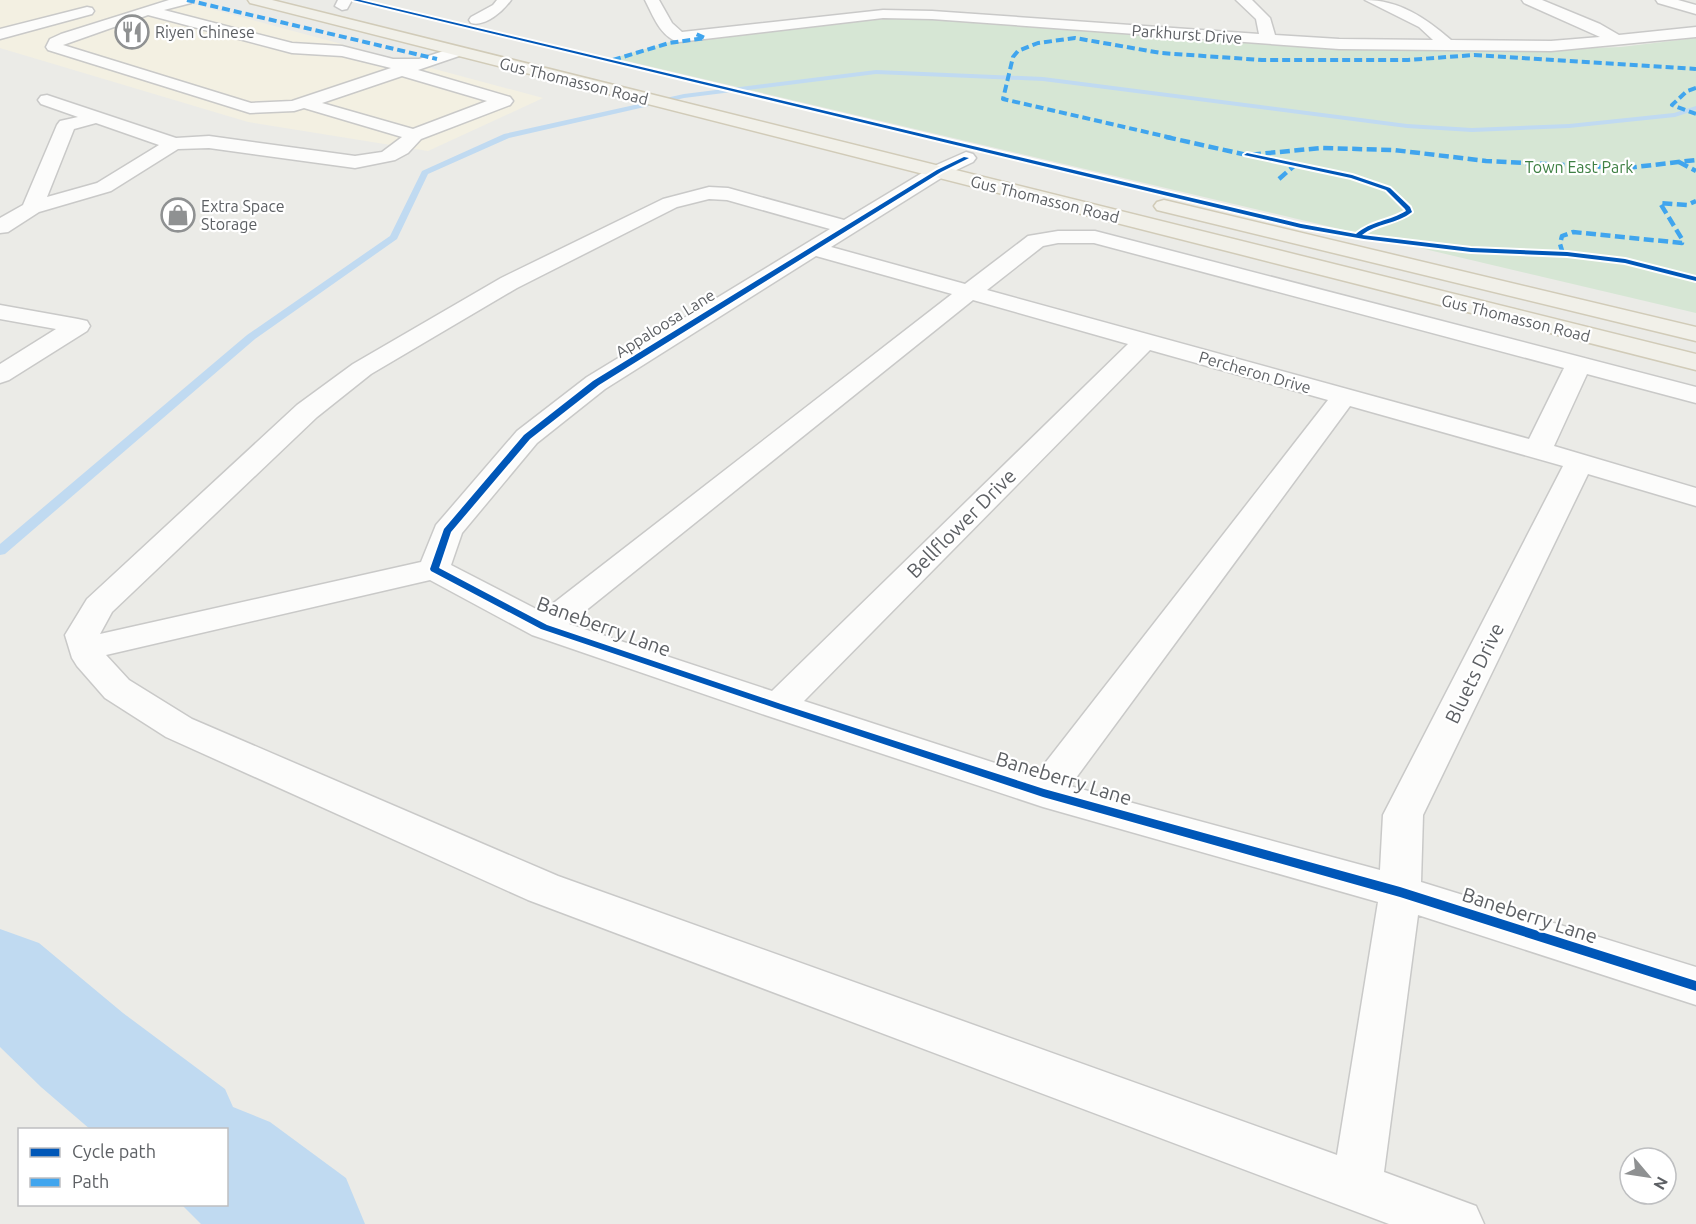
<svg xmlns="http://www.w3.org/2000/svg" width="1696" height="1224" font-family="Ubuntu,sans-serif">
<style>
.commercial{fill:#f3f0e2}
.green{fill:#d6e6d4}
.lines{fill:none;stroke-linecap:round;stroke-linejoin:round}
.stream{fill:#c0daf1;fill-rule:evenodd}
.river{fill:#c0daf1;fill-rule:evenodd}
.minor-casing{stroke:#c9c9c8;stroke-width:3}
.major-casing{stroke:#d1cbb8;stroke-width:3}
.minor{fill:#fcfcfb;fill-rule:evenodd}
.major{fill:#f1f0e9;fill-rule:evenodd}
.quiet-far1{stroke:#40a5ee;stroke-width:4;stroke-dasharray:8 4;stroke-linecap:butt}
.quiet{stroke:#40a5ee;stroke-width:4.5;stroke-dasharray:10 4.5;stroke-linecap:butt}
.cycleway-casing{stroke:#fff;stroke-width:4}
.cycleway{fill:#0057b8;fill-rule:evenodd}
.labels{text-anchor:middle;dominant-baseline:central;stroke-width:4.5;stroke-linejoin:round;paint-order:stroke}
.far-poi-label{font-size:16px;fill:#5d6064;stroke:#fff;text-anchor:start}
.far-street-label{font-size:16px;fill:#5d6064;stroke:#fff}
.far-park-label{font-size:16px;fill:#3f8044;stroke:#fff}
.street-label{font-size:20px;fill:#5d6064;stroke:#fff}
</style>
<rect width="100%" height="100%" fill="#ebebe7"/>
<!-- commercial -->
<polygon class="commercial" points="0,0 178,0 543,98 428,151 248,122 0,48"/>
<!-- green -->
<polygon class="green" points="899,18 1538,50 1621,47 1696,38 1696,313 614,58 677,40 748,31"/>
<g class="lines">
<!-- stream -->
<polygon class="stream" points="876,70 1043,77 1407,124 1472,128 1569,124 1674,113 1696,106 1696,110 1675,117 1569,128 1472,132 1407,128 1043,81 876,74 684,98 509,138 428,174 397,239 255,339 5,554 0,555 0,544 247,335 390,236 422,171 504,134 684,94"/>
<!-- river -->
<polygon class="river" points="0,929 39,943 123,1013 225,1089 233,1107 270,1122 346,1178 365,1224 201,1224 181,1204 226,1204 226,1130 91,1130 41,1087 0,1047"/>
<defs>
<g id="minor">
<path d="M 169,0 L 193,0 L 191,3 L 164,10 L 292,43 L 342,46 L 393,59 L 419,59 L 456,47 L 462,49 L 464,52 L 462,55 L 418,70 L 510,97 L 513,101 L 510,105 L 421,139 L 408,153 L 395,160 L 355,168 L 209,148 L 178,149 L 111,191 L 39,212 L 8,232 L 0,233 L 0,218 L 23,205 L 57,125 L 60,121 L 78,117 L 41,104 L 38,100 L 41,96 L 47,95 L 176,138 L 209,136 L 355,156 L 382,152 L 402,137 L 304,108 L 294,111 L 250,113 L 48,50 L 46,47 L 50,39 L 61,34 ZM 148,15 L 292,53 L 342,56 L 391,68 L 292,101 L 251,103 L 63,45 ZM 402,76 L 487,101 L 413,129 L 322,103 ZM 96,123 L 159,145 L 97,183 L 47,197 L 74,129 Z"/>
<polygon points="338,0 352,0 347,9 342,10 335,6"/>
<path d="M 497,0 L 511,0 C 503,11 486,27 471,23 L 469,20 L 471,17 L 493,5 Z"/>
<path d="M 645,0 L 659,0 L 672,23 L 682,32 L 883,10 L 932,11 L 1259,34 L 1256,19 L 1236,0 L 1252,0 L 1270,18 L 1275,35 L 1339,39 L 1433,40 L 1419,27 L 1365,0 C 1399,0 1426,18 1451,40 L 1551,41 L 1600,37 L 1524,3 L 1522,0 L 1542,0 L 1600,24 L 1619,35 L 1696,27 L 1696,37 L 1551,51 L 1339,49 L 932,19 L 883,18 L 679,42 C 660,37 653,15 645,0 Z"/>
<polygon points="1656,0 1678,0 1696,5 1696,14 1658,3"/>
<polygon points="87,7 92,8 94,11 92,14 0,39 0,29"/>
<path d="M 966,152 L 973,154 L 976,158 L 973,162 L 946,175 L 831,247 L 965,284 L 1028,236 L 1058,231 L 1095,231 L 1696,387 L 1696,403 L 1587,374 L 1554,446 L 1696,488 L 1696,506 L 1588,474 L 1423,815 L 1421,882 L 1696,967 L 1696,1005 L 1418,915 L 1384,1172 L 1476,1206 L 1484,1224 L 1389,1224 L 528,900 L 166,737 L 105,698 L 77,666 L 72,658 L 65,635 L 87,599 L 297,405 L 353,364 L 501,278 L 663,199 L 709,187 L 728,188 L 844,220 L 932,167 ZM 709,199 L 727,200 L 830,229 L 587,377 L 517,431 L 436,525 L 421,562 L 100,634 L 112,612 L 317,417 L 371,374 L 517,288 L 677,207 ZM 1058,243 L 1094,243 L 1564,368 L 1529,439 L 987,290 L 1043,246 ZM 816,256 L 952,294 L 542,612 L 451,565 L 462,533 L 537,443 L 605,389 ZM 973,300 L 1128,344 L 772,691 L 569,624 ZM 1150,350 L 1328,400 L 1035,776 L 804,701 ZM 1350,406 L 1563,466 L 1383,815 L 1380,870 L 1070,786 ZM 430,580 L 532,635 L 765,715 L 1043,807 L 1378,902 L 1337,1155 L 558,876 L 192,719 L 129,680 L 106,655 Z"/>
<polygon points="0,305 78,319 87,321 90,326 87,331 9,380 0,383 0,364 56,329 0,319"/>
</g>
<g id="major">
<polygon points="248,0 272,0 1696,354 1696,370 250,3"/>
<polygon points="1164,200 1696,327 1696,341 1157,210 1154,206 1157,202"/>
</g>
</defs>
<!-- minor casing -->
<use href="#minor" class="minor-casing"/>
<!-- major casing -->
<use href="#major" class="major-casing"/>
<!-- minor -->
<use href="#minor" class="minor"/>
<!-- major -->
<use href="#major" class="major"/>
<!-- quiet-far1 -->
<g class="quiet-far1">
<polyline points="187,0 437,59"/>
<polyline points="613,60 669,43 705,38 696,34"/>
<polyline points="1696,88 1687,91 1672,105 1696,114"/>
<polyline points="1172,138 1003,99 1013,57 1018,51 1038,43 1075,38 1161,53 1262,60 1408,60 1474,55 1696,69"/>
</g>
<!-- quiet -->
<g class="quiet">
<polyline points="1166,137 1247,155 1321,148 1394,150 1486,161 1627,168 1696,160"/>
<polyline points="1679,162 1696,171"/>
<polyline points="1279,179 1295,165"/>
<polyline points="1563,254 1560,244 1562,236 1573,232 1682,243 1682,239 1660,203 1687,205 1696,201"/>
</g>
<defs>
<g id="cycleway">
<path d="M 353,0 L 360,0 L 1301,224 L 1356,234 C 1371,221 1390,221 1406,211 L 1405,209 L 1386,190 L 1351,178 L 1244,155 L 1247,153 L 1352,175 L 1390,188 L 1410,207 L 1412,212 C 1397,224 1377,223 1362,235 L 1471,248 L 1567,252 L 1625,259 L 1696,277 L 1696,281 L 1625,263 L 1567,256 L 1471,252 L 1364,239 L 1301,228 Z"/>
<polygon points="964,157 969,158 941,172 599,385 530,439 451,532 439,568 547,625 781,704 1044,789 1400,887 1696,981 1696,991 1400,897 1043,797 775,708 541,629 431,571 430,569 444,529 524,435 593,381 937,170"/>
</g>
</defs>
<!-- cycleway casing -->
<use href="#cycleway" class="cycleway-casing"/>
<!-- cycleway -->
<use href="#cycleway" class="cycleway"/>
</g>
<!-- icons -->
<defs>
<symbol id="restaurant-ring" viewBox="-11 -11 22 22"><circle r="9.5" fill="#fff" stroke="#8f9192" stroke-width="1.5"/><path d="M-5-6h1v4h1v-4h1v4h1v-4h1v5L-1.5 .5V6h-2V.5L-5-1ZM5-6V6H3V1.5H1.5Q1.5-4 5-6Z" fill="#8f9192"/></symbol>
<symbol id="shop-ring" viewBox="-11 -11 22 22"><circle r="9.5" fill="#fff" stroke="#8f9192" stroke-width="1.5"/><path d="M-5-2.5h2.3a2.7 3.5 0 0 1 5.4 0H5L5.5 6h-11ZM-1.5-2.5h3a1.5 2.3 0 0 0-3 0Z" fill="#8f9192"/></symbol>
</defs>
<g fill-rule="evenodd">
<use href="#restaurant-ring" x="113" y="13" width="38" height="38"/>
<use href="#shop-ring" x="159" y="196" width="38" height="38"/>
</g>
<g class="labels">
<!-- far-poi labels -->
<g class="far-poi-label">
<text x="155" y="32">Riyen Chinese</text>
<text x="201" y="206">Extra Space<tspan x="201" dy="18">Storage</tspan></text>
</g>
<!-- far-street labels -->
<g class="far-street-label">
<text transform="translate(1187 34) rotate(4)">Parkhurst Drive</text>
<text transform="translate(574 81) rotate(14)">Gus Thomasson Road</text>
<text transform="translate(1045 199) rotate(14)">Gus Thomasson Road</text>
<text transform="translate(1516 318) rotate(14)">Gus Thomasson Road</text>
<text transform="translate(665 323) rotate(-32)">Appaloosa Lane</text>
<text transform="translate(1255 372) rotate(16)">Percheron Drive</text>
</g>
<!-- far-park labels -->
<g class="far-park-label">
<text x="1579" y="167">Town East Park</text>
</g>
<!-- street labels -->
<g class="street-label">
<text transform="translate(961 523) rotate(-45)">Bellflower Drive</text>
<text transform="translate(604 626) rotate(20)">Baneberry Lane</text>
<text transform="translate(1474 673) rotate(-64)">Bluets Drive</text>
<text transform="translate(1064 778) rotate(17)">Baneberry Lane</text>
<text transform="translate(1530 915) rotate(18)">Baneberry Lane</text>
</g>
</g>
<!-- legend -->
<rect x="18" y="1128" width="210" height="78" fill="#ffffff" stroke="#bebfc1" stroke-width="1.5"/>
<rect x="30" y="1148" width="30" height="9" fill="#0057b8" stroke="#bebfc1" stroke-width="1.5"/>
<text x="72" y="1158" font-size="18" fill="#5d6064">Cycle path</text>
<rect x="30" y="1178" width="30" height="9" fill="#40a5ee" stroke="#bebfc1" stroke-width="1.5"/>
<text x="72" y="1188" font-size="18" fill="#5d6064">Path</text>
<!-- north arrow -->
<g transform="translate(1648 1176) rotate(119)"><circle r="28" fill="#ffffff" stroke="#bebfc1" stroke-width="1.5"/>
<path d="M0-4.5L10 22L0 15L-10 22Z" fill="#8f9192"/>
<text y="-9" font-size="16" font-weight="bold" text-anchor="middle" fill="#5d6064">N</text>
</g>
</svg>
